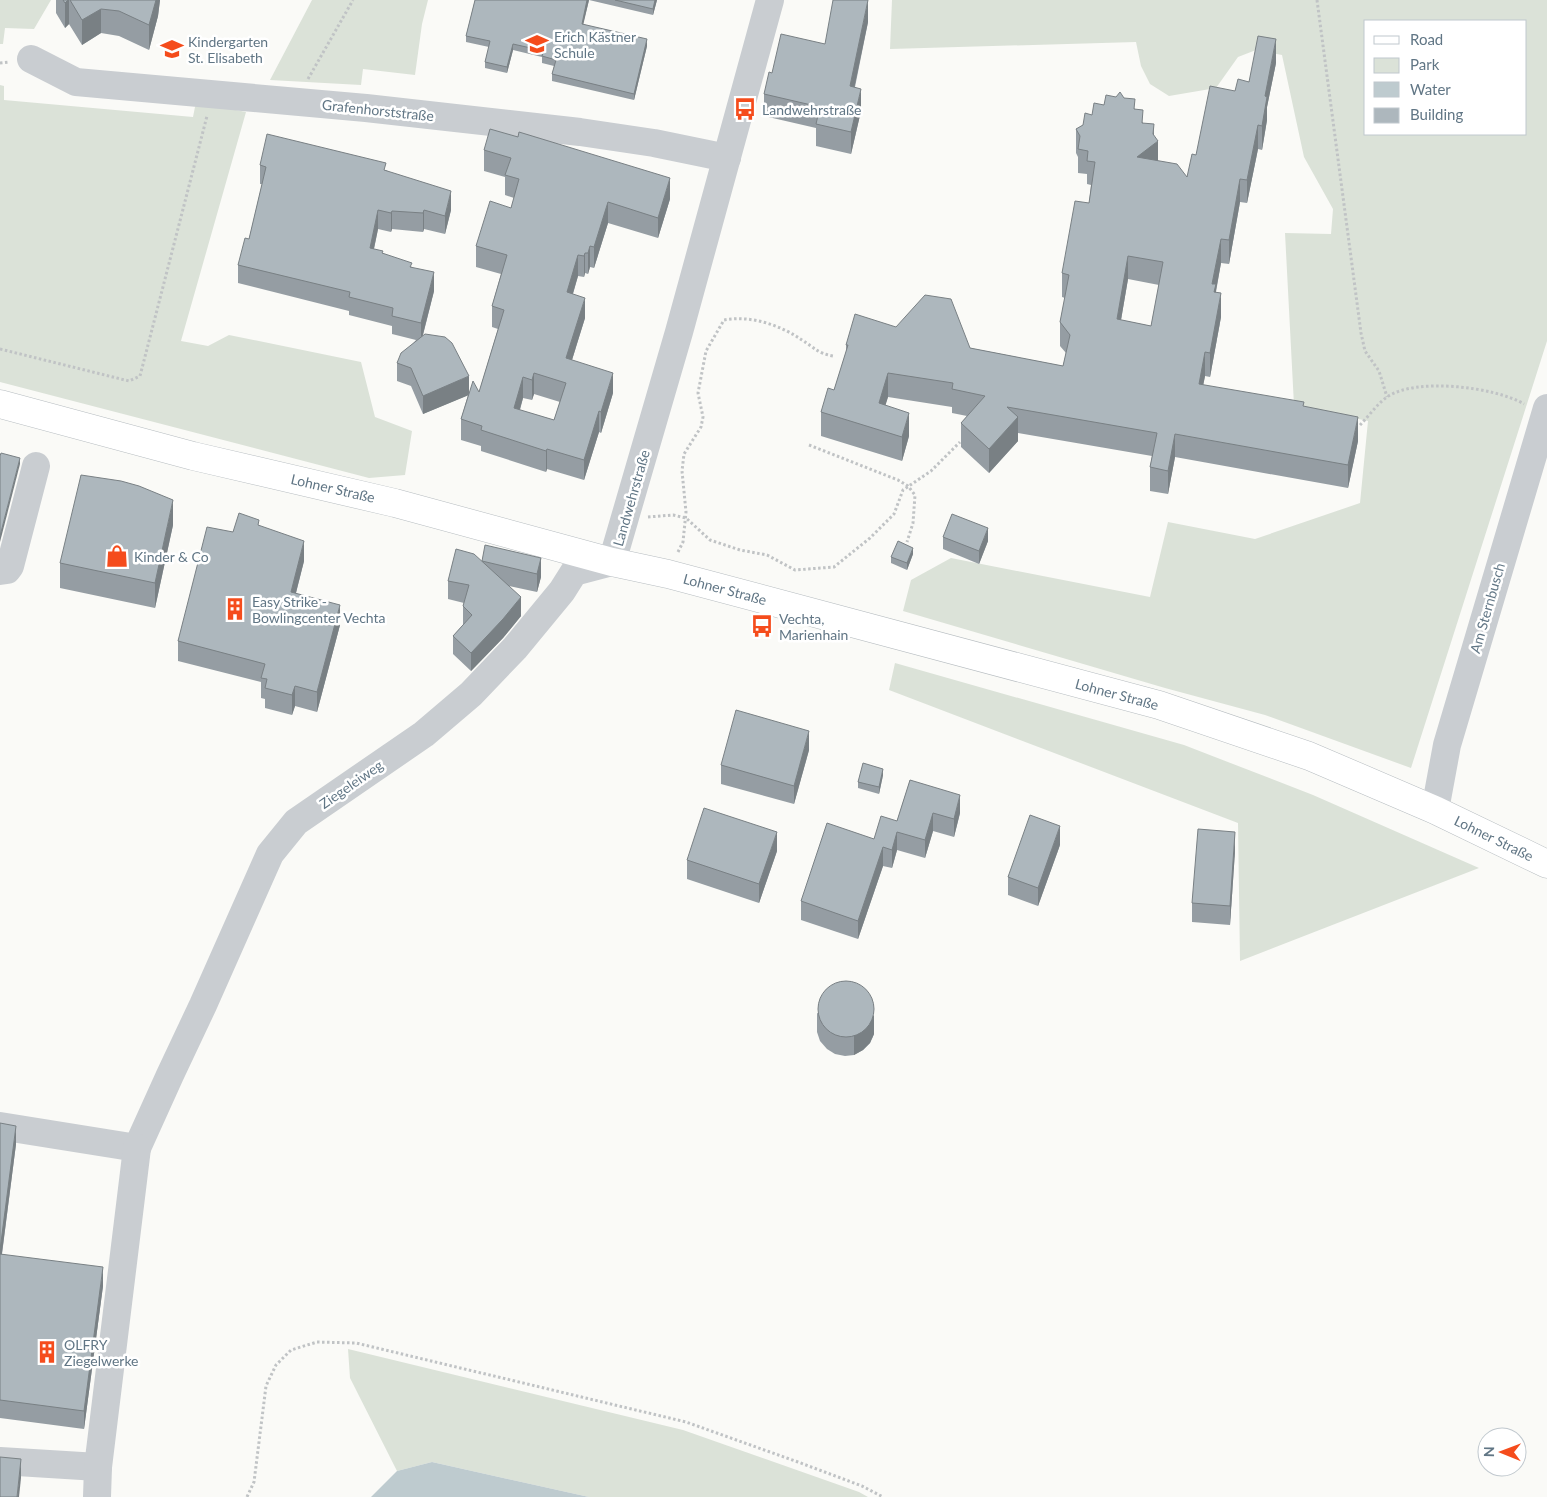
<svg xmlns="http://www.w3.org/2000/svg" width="1547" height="1497" font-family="Lato,sans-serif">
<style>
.green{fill:#dbe2d8;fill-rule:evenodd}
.water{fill:#becbcf}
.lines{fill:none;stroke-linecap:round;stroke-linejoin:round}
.major-casing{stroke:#b7bdc1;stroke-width:29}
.path{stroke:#c0c3c5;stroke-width:3;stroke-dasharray:2.5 2.5;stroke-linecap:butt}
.minor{stroke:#c9cdd1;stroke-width:28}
.major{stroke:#fff;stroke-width:28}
.wall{fill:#959da3;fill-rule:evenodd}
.shaded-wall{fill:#798084}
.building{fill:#adb7bd;stroke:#798084;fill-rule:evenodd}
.labels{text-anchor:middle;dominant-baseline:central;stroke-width:5;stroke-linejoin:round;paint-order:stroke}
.poi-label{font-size:14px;fill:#617685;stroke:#fff;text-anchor:start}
.street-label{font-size:14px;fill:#617685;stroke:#fff}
</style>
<rect width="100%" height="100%" fill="#fafaf7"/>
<!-- green -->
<g class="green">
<polygon points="0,0 51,0 34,29 5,28 3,44 0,44"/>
<polygon points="312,0 428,0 422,24 415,75 363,69 361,85 270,80"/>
<path d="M 892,0 L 1547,0 L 1547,341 L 1411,768 L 1265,715 L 1165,688 L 903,611 L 911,580 L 951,558 L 1150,597 L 1168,522 L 1255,539 L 1360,503 L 1368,421 L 1294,405 L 1285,233 L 1331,234 L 1333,209 L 1304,157 L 1282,55 L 1256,50 L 1238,57 L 1216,88 L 1169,96 L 1150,84 L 1141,66 L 1136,42 L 890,49 ZM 1366,21 L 1526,21 L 1526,134 L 1366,134 Z"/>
<polygon points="0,85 4,86 4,100 193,117 196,102 246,112 181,341 208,346 229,335 361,362 375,417 412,431 405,475 369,478 0,382"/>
<polygon points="895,663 1184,745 1313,795 1479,868 1240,961 1238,823 889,690"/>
<polygon points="348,1349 683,1430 859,1492 868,1497 589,1497 432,1462 397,1471 350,1378"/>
</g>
<!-- water -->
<polygon class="water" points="432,1462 589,1497 371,1497 397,1471"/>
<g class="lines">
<defs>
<polyline id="major" points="0,404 193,456 395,503 612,562 668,574 1159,705 1309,756 1435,810 1547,864"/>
</defs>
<!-- major casing -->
<use href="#major" class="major-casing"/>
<!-- path -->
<g class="path">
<polyline points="1317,0 1361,333 1365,351 1379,371 1387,397"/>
<polyline points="0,63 9,62"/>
<polyline points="308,79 353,0"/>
<polyline points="0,349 129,381 140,376 207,116"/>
<path d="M 1360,425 C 1369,416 1377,404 1387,397 C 1416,377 1495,387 1524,404"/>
<polyline points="809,445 898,480 908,486 915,495 913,523 907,542"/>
<polyline points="648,517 673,515 686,518 710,540 740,550 767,555 795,570 834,567 870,538 894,514 903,490 931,471 960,442"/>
<path d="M 678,552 L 683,542 L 686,512 L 682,471 L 684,454 L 701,427 L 703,417 L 698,393 L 706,351 L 724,320 C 751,315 780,325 802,340 C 815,348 817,353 833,356"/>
<polyline points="247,1497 254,1482 266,1386 276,1365 291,1350 317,1342 356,1343 686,1422 798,1462 862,1486 883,1497"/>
</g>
<!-- minor -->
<g class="minor">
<polyline points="31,59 76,82 366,108 580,132 654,143 727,158"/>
<polyline points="0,571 7,570 10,566 36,466"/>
<polyline points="1435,810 1447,745 1547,408"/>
<polyline points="0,1126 137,1148 170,1075 203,1005 270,854 296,822 424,734 471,694 515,648 562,591 574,572 612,562 679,332 770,0"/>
<polyline points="0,1461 98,1467"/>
<polyline points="97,1497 98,1467 137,1148"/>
</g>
<!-- major -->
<use href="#major" class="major"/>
</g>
<!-- wall -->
<g class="wall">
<polygon points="56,0 160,0 158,16 149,50 119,36 101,33 82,45 69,24 65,28 56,13"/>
<polygon points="475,0 657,0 653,15 589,0 583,24 647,46 634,100 552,81 552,74 554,66 542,63 542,57 513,50 507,73 485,68 485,62 489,47 466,42 466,36"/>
<polygon points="868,22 855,87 861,111 851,154 816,146 816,128 764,116 764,94 772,73 825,44"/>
<path d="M 1276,63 L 1267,107 L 1267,120 L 1262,150 L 1258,149 L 1247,203 L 1240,202 L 1229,264 L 1221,263 L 1216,292 L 1221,317 L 1210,377 L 1205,376 L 1203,385 L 1304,407 L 1358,441 L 1348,488 L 1175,457 L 1168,494 L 1150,491 L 1150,467 L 1152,456 L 1018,433 L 1018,441 L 989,473 L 961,447 L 961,423 L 967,416 L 952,413 L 952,407 L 888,397 L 885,405 L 909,436 L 902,461 L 821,436 L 821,412 L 834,390 L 846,353 L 846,345 L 896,327 L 970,348 L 1063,366 L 1066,353 L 1060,346 L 1060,322 L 1065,298 L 1062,297 L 1062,273 L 1089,203 L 1091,185 L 1087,184 L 1087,174 L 1078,173 L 1078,157 L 1076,153 L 1076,129 L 1083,125 L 1092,115 L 1104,105 L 1124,98 L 1135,109 L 1143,123 L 1154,136 L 1158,161 L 1187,177 L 1196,155 L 1235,91 ZM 1128,279 L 1159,285 L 1151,326 L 1121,320 Z"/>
<path d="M 484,150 L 670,199 L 658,238 L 608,223 L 594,268 L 590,267 L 588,274 L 585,273 L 584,277 L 578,276 L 573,294 L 585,318 L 572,360 L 613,393 L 601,433 L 599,432 L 584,480 L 547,469 L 546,472 L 481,451 L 481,446 L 461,440 L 461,419 L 468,395 L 423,414 L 411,386 L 397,381 L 397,363 L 416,340 L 392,334 L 392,326 L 349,315 L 349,311 L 238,283 L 238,265 L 249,239 L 262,184 L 260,184 L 260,165 L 386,170 L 451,210 L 445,234 L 424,229 L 423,232 L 392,229 L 391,232 L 378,229 L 374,249 L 412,267 L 434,291 L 423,335 L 469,392 L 479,392 L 498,329 L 492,327 L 492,306 L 501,274 L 476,267 L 476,246 L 511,208 L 514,198 L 505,195 L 505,177 L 484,171 ZM 534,394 L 560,402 L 554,420 L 520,410 L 523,398 L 532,400 Z"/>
<polygon points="173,525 155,608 60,588 60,563"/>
<polygon points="259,525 304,561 296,593 340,625 317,712 295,706 292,715 265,708 265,699 261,698 261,682 178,661 178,641 233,532"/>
<polygon points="943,537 988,541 979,564 943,549"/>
<polygon points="913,554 907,570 891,563 891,557"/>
<polygon points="541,558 541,577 537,592 509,586 521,616 503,638 471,671 453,654 453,636 463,625 463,606 464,603 448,599 448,581 482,561"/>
<polygon points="809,750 794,804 721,784 721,765"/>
<polygon points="883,775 879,794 858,788 858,782"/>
<polygon points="910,780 960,813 954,837 933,831 925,858 897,850 892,868 883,866 858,939 801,920 801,901 897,821"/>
<polygon points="1060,845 1038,906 1008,895 1008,877"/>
<polygon points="777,851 759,903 687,879 687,860"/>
<polygon points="1235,851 1230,925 1192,922 1192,903"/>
<polygon points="817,1013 874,1034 870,1043 863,1050 854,1055 845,1056 835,1054 827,1049 820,1041 817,1032"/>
<polygon points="0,1123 16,1144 2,1254 103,1286 84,1429 0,1418"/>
</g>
<!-- shaded-wall -->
<g class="shaded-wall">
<polygon points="68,0 69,0 69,24 65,28 65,3"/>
<polygon points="156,0 160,0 158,16 149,50 149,25"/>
<polygon points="587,0 589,0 582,30 582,24"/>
<polygon points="655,0 657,0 653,15 653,9"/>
<polygon points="868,0 868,22 850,108 850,86"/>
<polygon points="101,9 101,33 82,45 82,20"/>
<polygon points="647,39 647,46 634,100 634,94"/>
<polygon points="1276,39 1276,63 1267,107 1267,120 1262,150 1262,126 1265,96"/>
<polygon points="513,44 513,50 507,73 507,67"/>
<polygon points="861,89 861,111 851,154 851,132"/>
<polygon points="1154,124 1154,144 1158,141 1158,165 1137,157 1153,134"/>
<polygon points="1258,125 1258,149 1247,203 1247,180"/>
<polygon points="670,178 670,199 658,238 658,218"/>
<polygon points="1240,179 1240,202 1229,264 1229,240"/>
<polygon points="451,191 451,210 445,234 445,216"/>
<polygon points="608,202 608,223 594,268 594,247"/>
<polygon points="378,210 378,229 370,267 370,248"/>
<polygon points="424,210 424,229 423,232 423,213"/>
<polygon points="392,211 392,229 391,232 391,213"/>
<polygon points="1221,239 1221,263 1216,290 1216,308 1212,284"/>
<polygon points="590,246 590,267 588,274 588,253"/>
<polygon points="585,253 585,273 584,277 584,256"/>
<polygon points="578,255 578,276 567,313 567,292"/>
<polygon points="1128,256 1128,279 1117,343 1117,319"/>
<polygon points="434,272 434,291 421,342 421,323"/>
<polygon points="1221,293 1221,317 1210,377 1210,353"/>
<polygon points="585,298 585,318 566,379 566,358"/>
<polygon points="1205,352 1205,376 1199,407 1199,384"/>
<polygon points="534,373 534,394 532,400 532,380"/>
<polygon points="613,373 613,393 601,433 601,412"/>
<polygon points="888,373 888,397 879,427 879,403"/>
<polygon points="469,376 469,395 423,414 423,396"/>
<polygon points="523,377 523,398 514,429 514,408"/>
<polygon points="599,411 599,432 584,480 584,460"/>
<polygon points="909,413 909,436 902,461 902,437"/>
<polygon points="1018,417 1018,441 989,473 989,449"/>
<polygon points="1358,417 1358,441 1348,488 1348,465"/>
<polygon points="1175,434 1175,457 1168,494 1168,471"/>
<polygon points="547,449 547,469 546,472 546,451"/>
<polygon points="20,458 20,464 0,542 0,536"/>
<polygon points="173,500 173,525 155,608 155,583"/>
<polygon points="988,528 988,541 979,564 979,551"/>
<polygon points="304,541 304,561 291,612 291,592"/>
<polygon points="913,548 913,554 907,570 907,563"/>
<polygon points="541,558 541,577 537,592 537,574"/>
<polygon points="521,597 521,616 503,638 471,671 471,653"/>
<polygon points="340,605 340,625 317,712 317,692"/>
<polygon points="295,686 295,706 292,715 292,695"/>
<polygon points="809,731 809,750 794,804 794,786"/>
<polygon points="883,769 883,775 879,794 879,787"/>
<polygon points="960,795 960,813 954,837 954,819"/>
<polygon points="933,813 933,831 925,858 925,840"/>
<polygon points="1060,826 1060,845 1038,906 1038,888"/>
<polygon points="777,832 777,851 759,903 759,884"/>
<polygon points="897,832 897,850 892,868 892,850"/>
<polygon points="1235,832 1235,851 1230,925 1230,906"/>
<polygon points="883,847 883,866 858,939 858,921"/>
<polygon points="874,1015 874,1034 870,1043 863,1050 854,1055 854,1036"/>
<polygon points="16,1126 16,1144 0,1268 0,1250"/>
<polygon points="103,1267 103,1286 84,1429 84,1411"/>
<polygon points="21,1459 21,1478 19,1497 17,1497"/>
</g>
<!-- building -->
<g class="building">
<polygon points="63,0 68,0 65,3"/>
<polygon points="70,0 156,0 149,25 119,11 101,9 82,20"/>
<polygon points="475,0 587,0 582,24 647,39 634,94 552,74 556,60 542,56 544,51 513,44 507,67 485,62 490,41 466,36"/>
<polygon points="615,0 655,0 653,9"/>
<polygon points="833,0 868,0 850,86 861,89 851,132 816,124 820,107 764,94 769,72 772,73 781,34 825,44"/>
<path d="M 1258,36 L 1276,39 L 1265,96 L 1267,97 L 1262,126 L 1258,125 L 1247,180 L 1240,179 L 1229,240 L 1221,239 L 1212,284 L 1216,284 L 1214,292 L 1221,293 L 1210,353 L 1205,352 L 1199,384 L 1304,402 L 1303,406 L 1358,417 L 1348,465 L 1175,434 L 1168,471 L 1150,467 L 1157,433 L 1007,407 L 1018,417 L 989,449 L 961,423 L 985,396 L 952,389 L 953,383 L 888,373 L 879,403 L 909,413 L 902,437 L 821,412 L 828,388 L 834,390 L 848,345 L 846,345 L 855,314 L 896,327 L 925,295 L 951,299 L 970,348 L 1063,366 L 1070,335 L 1060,322 L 1069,275 L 1062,273 L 1075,201 L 1089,203 L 1095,162 L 1087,161 L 1088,151 L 1078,149 L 1080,136 L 1076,129 L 1083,125 L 1085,113 L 1092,115 L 1094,103 L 1104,105 L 1106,95 L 1116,97 L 1120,92 L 1124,98 L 1135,99 L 1134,109 L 1143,110 L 1142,123 L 1154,124 L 1153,134 L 1158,141 L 1137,157 L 1177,164 L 1187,177 L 1192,154 L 1196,155 L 1210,86 L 1235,91 L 1238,79 L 1249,82 ZM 1128,256 L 1163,262 L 1151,326 L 1117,319 Z"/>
<path d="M 490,129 L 518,137 L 519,132 L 670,178 L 658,218 L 608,202 L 594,247 L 590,246 L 588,253 L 585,253 L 584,256 L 578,255 L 567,292 L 585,298 L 566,358 L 613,373 L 601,412 L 599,411 L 584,460 L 547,449 L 546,451 L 481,430 L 482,426 L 461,419 L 473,381 L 479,392 L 504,310 L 492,306 L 507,255 L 476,246 L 490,201 L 511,208 L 519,179 L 505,175 L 511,158 L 484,150 ZM 534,373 L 566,383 L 554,420 L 514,408 L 523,377 L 532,380 Z"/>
<polygon points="267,134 386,163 384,170 451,191 445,216 424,210 423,213 392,211 391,213 378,210 370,248 383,251 382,253 412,263 410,267 434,272 421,323 392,316 393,308 349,297 350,292 238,265 245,238 249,239 266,167 260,165"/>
<polygon points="425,334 445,337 452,343 469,376 423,396 411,368 397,363 401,353"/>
<polygon points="1,453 20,458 0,536 0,456"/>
<polygon points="81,475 121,481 139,486 173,500 155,583 60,563"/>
<polygon points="239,513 259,520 258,525 304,541 291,592 340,605 317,692 295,686 292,695 265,688 267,679 261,678 265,664 178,641 207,527 233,532"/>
<polygon points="952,514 988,528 979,551 943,537"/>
<polygon points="898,541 913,548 907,563 891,557"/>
<polygon points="485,545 541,558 537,574 482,561"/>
<polygon points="456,549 474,554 521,597 503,619 471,653 453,636 472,615 463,606 469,585 448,581"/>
<polygon points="736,710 809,731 794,786 721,765"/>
<polygon points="863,763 883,769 879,787 858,782"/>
<polygon points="910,780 960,795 954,819 933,813 925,840 897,832 892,850 883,847 858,921 801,901 827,823 874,839 881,816 897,821"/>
<polygon points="704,808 777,832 759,884 687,860"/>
<polygon points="1030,815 1060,826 1038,888 1008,877"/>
<polygon points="1198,829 1235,832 1230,906 1192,903"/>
<circle cx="846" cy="1009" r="28"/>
<polygon points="0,1123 16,1126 0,1250"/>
<polygon points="0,1254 103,1267 84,1411 0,1400"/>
<polygon points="0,1457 21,1459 17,1497 0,1497"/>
</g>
<!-- icons -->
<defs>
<symbol id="school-bare" viewBox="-9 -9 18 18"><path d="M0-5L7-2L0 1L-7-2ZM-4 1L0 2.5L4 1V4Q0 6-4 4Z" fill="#f54c1c" stroke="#fff" stroke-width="2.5" paint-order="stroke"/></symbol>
<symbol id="bus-bare" viewBox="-9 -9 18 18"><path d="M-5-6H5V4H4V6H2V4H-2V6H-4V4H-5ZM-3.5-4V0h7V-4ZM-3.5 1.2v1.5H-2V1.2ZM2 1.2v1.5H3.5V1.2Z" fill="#f54c1c" stroke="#fff" stroke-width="2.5" paint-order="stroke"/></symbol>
<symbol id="shop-bare" viewBox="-9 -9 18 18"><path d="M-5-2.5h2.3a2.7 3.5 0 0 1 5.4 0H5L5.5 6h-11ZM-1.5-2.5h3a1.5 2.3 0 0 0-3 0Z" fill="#f54c1c" stroke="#fff" stroke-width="2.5" paint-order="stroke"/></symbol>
<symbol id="building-bare" viewBox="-9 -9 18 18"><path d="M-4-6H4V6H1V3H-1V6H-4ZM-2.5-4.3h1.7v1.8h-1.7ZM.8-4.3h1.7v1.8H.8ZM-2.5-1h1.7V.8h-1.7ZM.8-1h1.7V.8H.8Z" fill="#f54c1c" stroke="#fff" stroke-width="2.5" paint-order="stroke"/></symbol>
</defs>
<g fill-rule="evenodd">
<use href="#school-bare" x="521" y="28" width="32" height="32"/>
<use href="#school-bare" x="156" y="33" width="32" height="32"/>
<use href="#bus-bare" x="729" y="93" width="32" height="32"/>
<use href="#shop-bare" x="101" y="540" width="32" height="32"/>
<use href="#building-bare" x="219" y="593" width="32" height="32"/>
<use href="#bus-bare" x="746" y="610" width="32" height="32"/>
<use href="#building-bare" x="31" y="1336" width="32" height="32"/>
</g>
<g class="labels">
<!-- poi labels -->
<g class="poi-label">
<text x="554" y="36">Erich Kästner<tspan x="554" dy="16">Schule</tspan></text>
<text x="188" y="41">Kindergarten<tspan x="188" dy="16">St. Elisabeth</tspan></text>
<text x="762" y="109">Landwehrstraße</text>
<text x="134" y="556">Kinder &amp; Co</text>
<text x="252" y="601">Easy Strike -<tspan x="252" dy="16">Bowlingcenter Vechta</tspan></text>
<text x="779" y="618">Vechta,<tspan x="779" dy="16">Marienhain</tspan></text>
<text x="64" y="1344">OLFRY<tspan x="64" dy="16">Ziegelwerke</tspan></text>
</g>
<!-- street labels -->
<g class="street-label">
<text transform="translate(378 110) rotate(6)">Grafenhorststraße</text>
<text transform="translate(333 488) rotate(13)">Lohner Straße</text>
<text transform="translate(631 498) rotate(-74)">Landwehrstraße</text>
<text transform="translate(725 589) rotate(15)">Lohner Straße</text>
<text transform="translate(1487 608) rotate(-74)">Am Sternbusch</text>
<text transform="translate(1117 694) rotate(15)">Lohner Straße</text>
<text transform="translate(351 784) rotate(-35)">Ziegeleiweg</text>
<text transform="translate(1494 838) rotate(26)">Lohner Straße</text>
</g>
</g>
<!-- legend -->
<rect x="1364" y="20" width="162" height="115" fill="#ffffff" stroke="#c0c8ce"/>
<rect x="1374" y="36" width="25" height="8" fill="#ffffff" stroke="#c0c8ce"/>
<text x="1410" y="45" font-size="15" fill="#617685">Road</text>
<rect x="1374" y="58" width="25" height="15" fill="#dbe2d8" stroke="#c0c8ce"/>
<text x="1410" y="70" font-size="15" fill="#617685">Park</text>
<rect x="1374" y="82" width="25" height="15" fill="#becbcf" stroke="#c0c8ce"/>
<text x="1410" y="95" font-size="15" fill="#617685">Water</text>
<rect x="1374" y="108" width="25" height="15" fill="#adb7bd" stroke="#c0c8ce"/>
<text x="1410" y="120" font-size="15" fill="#617685">Building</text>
<!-- north arrow -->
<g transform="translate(1502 1452) rotate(271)"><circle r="24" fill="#ffffff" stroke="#c0c8ce"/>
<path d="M0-4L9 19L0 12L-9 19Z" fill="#f54c1c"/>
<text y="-8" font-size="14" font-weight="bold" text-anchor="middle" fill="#617685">N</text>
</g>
</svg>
